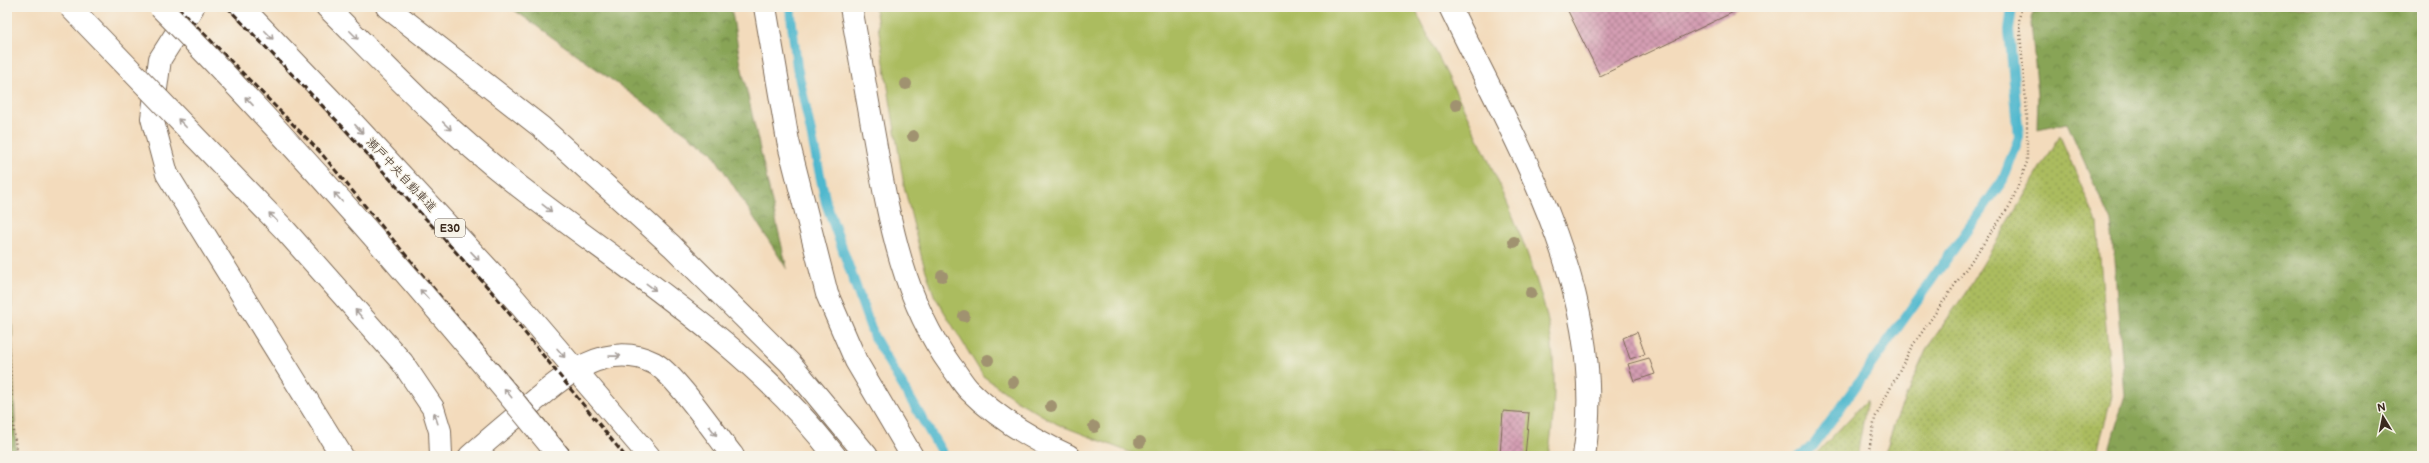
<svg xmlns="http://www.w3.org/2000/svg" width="2429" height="463" font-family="'Balsamiq Sans','Klee One',sans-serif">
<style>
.grass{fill:url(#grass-dots);stroke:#73733e}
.forest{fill:url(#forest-crowns);stroke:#62673a}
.park{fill:#abbc5f;stroke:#73733e}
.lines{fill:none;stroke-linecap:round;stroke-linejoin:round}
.stream{stroke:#50b8ce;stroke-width:10}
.building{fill:url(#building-cross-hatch)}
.street-casing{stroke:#7b6855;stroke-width:24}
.secondary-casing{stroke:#7b6855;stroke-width:24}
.highway-casing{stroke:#7b6855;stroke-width:24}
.path{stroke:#7b6855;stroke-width:2.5;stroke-dasharray:1 3;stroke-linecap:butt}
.street{stroke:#fff;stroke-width:22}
.secondary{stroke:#fff;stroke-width:22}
.highway{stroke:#fff;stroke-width:22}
.rail{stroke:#3b2a1e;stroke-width:3;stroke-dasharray:6 3;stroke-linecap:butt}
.highway-bridge-casing{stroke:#7b6855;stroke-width:24;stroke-linecap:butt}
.highway-bridge{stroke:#fff;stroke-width:22}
.tree{fill:#a09270}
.oneway{stroke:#a79f9a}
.labels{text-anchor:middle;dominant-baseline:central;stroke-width:3;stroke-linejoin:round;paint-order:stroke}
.shield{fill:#f7f3e8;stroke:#73665b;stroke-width:1}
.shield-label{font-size:11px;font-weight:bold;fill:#3b2a1e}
.street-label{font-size:12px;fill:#3b2a1e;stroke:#f7f3e8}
</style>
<defs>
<pattern id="grass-dots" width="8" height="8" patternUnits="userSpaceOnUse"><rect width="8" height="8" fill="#abbc5f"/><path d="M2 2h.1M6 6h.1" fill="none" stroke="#8c994e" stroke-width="1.8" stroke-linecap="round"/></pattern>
<pattern id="forest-crowns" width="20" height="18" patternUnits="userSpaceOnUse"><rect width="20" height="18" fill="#88a456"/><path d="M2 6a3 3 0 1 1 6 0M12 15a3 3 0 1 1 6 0" fill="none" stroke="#708647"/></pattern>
<pattern id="building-cross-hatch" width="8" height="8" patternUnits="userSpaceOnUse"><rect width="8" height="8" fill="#d49eb3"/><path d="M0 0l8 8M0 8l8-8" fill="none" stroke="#ad8191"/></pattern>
</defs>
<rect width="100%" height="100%" fill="#f7f3e8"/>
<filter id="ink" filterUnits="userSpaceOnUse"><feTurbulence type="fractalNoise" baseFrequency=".025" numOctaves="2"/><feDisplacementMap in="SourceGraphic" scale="8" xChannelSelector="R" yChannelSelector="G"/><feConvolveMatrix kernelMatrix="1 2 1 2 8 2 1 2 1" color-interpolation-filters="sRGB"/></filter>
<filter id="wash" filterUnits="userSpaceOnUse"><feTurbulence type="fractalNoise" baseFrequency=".012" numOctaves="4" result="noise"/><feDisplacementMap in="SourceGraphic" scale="16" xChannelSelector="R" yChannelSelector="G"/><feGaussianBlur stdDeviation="0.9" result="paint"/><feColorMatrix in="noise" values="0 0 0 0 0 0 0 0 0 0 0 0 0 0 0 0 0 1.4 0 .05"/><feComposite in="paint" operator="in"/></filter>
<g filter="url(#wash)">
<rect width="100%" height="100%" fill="#f3dbbc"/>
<!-- grass -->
<g class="grass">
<polygon points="2060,136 2097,223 2112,396 2096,456 1884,456 1896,419 1927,348 1966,292"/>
<polygon points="1867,400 1857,456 1814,456"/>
</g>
<!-- forest -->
<g class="forest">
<polygon points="510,7 731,7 741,65 787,269 711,151"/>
<polygon points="2034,7 2422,7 2422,456 2107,456 2125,396 2111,222 2067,123 2037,129 2038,94 2031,24"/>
<polygon points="7,288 11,293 16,456 7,456"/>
</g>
<!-- park -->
<path class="park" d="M 875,7 L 1414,7 C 1461,105 1516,204 1545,309 C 1557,353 1556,412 1548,456 L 1139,456 L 1057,424 L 1016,400 L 983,376 L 934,295 L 922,259 L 904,186 Z"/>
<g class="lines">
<!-- stream -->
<g class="stream">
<polyline points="790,7 797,67 826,203 874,337 944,456"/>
<polyline points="1799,456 1813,446 2003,180 2019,137 2009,30 2012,7"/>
</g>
</g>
<g id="blocks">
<!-- building -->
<g class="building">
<polygon points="1566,7 1744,7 1600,76"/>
<polygon points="1637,332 1645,354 1630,359 1623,338"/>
<polygon points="1649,358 1655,374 1634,381 1628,364"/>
<polygon points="1503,411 1529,413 1525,456 1500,456"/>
</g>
</g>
</g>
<g filter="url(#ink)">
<use href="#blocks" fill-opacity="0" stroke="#7b6855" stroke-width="1"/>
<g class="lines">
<defs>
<polyline id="street" points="765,7 788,141 827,294 856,361 912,456"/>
<path id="secondary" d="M 1450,7 C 1517,146 1610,294 1584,456"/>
<g id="highway">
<polyline points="193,7 160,59 152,118 167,174 342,456"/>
<polyline points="242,7 355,125 501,283 649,456"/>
<path d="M 327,7 C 386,66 444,128 511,180 C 621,267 749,343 835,456"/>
<polyline points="387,7 541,127 672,246 790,363 867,456"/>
<path d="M 851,7 C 859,54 868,100 876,147 C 890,224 904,301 951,366 C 957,373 962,383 969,390 C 998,419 1032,439 1069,456"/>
<path d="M 470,456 C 488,440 507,424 525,409 C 560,379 605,338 654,363 C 675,374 716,435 733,456"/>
</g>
</defs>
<!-- street casing -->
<use href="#street" class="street-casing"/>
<!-- secondary casing -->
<use href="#secondary" class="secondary-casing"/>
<!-- highway casing -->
<use href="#highway" class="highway-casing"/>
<!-- path -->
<g class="path">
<polyline points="7,307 13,424 17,456"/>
<polyline points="1868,456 1875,418 1911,348 2011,204 2027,162 2027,114 2019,21 2021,7"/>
</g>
<!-- street -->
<use href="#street" class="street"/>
<!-- secondary -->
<use href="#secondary" class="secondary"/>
<!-- highway -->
<use href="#highway" class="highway"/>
<!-- rail -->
<g class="rail">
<polyline points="178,7 321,153 573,456"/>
<polyline points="227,7 344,128 490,290 625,456"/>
</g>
<defs>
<g id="highway-bridge">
<polyline points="70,7 285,230 402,362 433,408 440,431 441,456"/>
<path d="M 160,7 C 301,149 432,301 559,456"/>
</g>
</defs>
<!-- highway-bridge casing -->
<use href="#highway-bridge" class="highway-bridge-casing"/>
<!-- highway-bridge -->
<use href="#highway-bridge" class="highway-bridge"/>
</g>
<!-- trees -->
<g class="tree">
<circle cx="906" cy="84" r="6"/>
<circle cx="1456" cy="105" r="6"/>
<circle cx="913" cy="136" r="6"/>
<circle cx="1514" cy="242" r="6"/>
<circle cx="942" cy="276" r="6"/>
<circle cx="1531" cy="293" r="6"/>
<circle cx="964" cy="316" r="6"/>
<circle cx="988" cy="360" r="6"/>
<circle cx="1013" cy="382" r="6"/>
<circle cx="1051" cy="406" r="6"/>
<circle cx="1094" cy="427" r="6"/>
<circle cx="1140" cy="442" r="6"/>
</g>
<!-- one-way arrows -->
<defs><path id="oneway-shaft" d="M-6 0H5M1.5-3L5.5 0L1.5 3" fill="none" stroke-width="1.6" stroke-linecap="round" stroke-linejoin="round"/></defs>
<g class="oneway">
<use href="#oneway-shaft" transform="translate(269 35) rotate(46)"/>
<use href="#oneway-shaft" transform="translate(354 35) rotate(45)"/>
<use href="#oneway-shaft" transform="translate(249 101) rotate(-133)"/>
<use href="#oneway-shaft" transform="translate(182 123) rotate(-134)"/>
<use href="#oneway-shaft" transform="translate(447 126) rotate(44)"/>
<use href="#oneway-shaft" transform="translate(359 129) rotate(47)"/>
<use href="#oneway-shaft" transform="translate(338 197) rotate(-132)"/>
<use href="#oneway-shaft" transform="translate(547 208) rotate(38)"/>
<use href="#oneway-shaft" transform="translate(273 217) rotate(-134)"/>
<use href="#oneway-shaft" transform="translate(475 256) rotate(47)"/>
<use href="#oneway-shaft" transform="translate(651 287) rotate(37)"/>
<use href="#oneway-shaft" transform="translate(424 294) rotate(-132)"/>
<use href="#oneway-shaft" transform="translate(359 314) rotate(-131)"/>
<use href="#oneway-shaft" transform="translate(561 353) rotate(49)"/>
<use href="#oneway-shaft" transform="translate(615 356) rotate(-1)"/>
<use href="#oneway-shaft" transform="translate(508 393) rotate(-129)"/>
<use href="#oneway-shaft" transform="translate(436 418) rotate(-108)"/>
<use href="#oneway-shaft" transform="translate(713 431) rotate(52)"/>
</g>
</g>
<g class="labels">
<!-- shield labels -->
<rect class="shield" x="435" y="219" width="30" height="18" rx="3"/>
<g class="shield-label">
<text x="450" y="228">E30</text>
</g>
<!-- street labels -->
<g class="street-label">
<text transform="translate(401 175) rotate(47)">瀬戸中央自動車道</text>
</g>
</g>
<!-- margin -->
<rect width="2429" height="463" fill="none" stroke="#f7f3e8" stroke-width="24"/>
<!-- north arrow -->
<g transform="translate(2383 417) rotate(350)" stroke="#f7f3e8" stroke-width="3" paint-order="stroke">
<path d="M0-3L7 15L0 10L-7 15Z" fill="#3b2a1e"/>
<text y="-6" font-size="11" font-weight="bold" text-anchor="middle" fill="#3b2a1e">N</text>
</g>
</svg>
